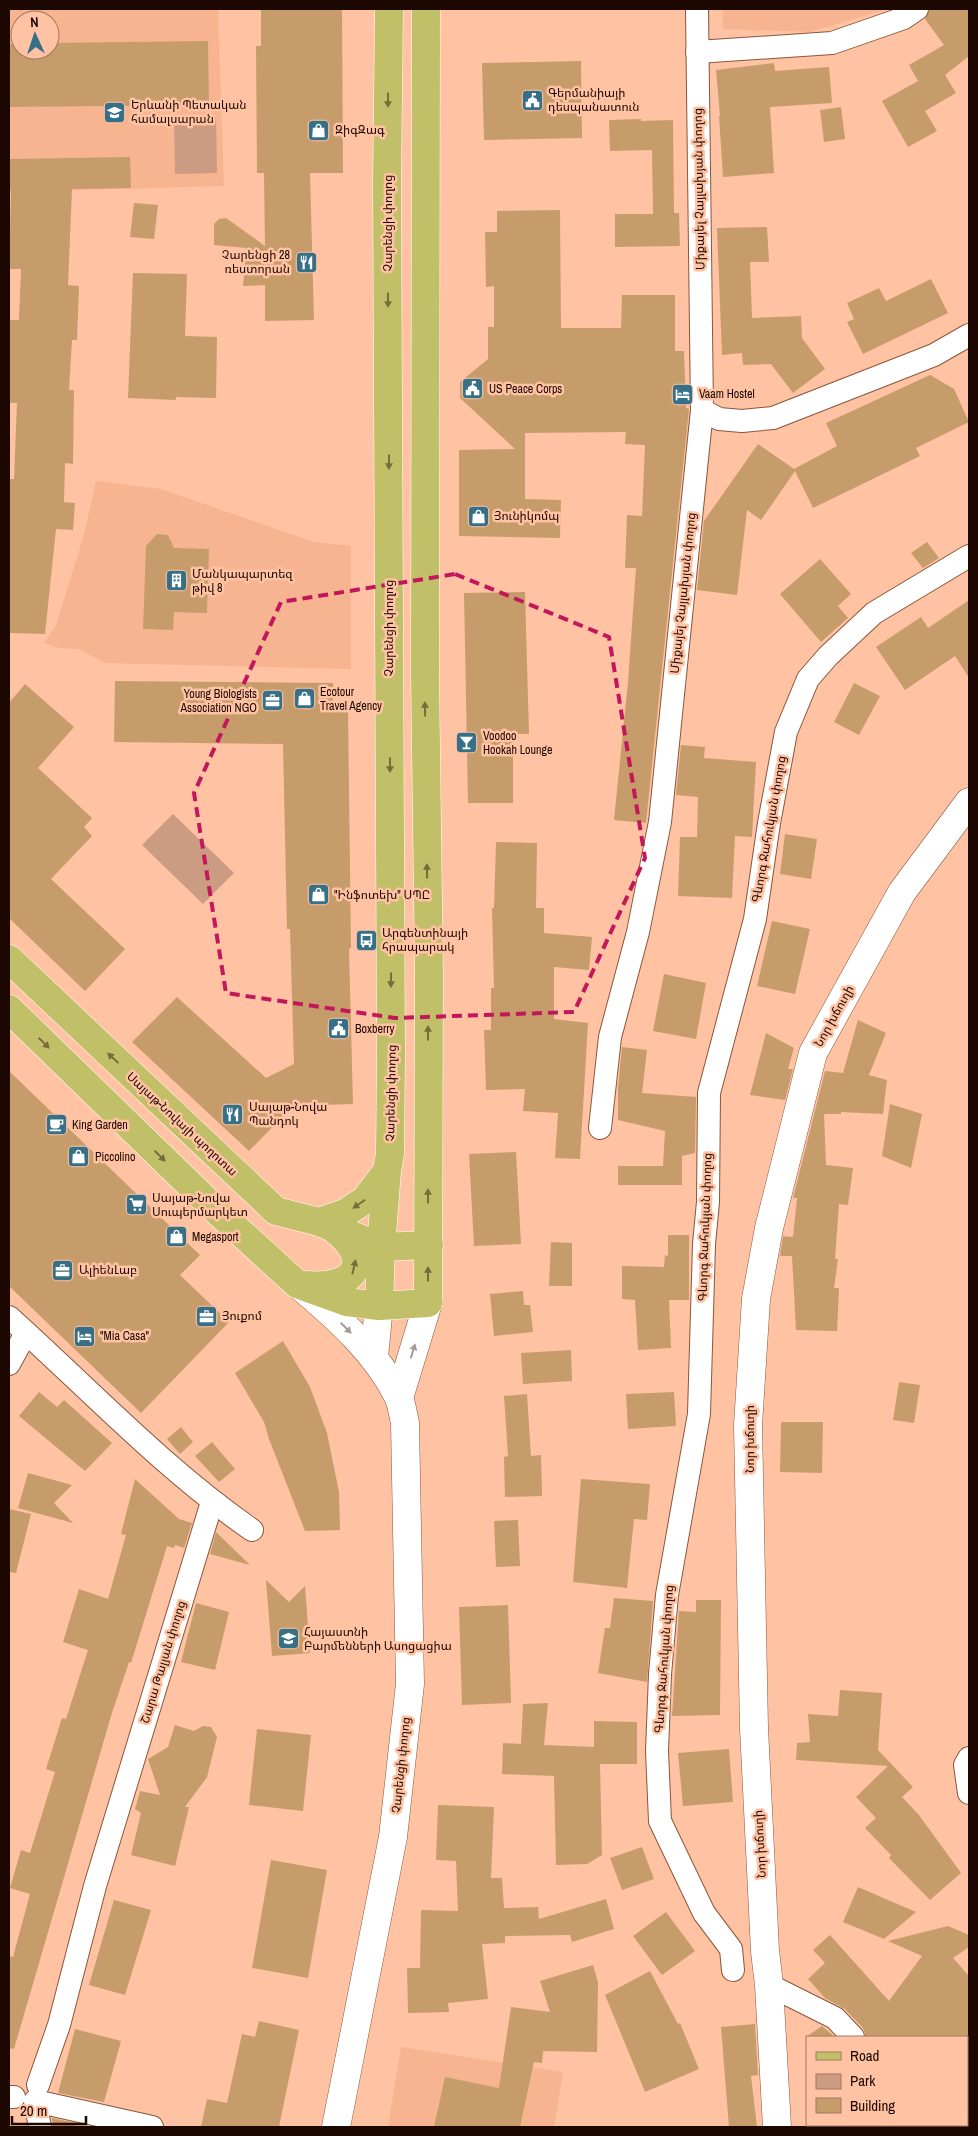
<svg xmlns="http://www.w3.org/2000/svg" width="978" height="2136" font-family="'Archivo Narrow','Noto Sans Armenian',sans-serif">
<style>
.built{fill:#f7b490;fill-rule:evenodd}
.green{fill:#cb9b82}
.building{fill:#c79c6b}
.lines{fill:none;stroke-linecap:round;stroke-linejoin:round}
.minor-casing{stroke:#8b5639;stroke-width:24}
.secondary-casing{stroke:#8b5639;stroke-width:29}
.primary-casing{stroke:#fff;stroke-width:29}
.minor{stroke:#fff;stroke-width:22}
.secondary{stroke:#fff;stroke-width:28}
.primary{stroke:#c1bf68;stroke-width:28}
.oneway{fill:#776d3a}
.oneway2{fill:#a49c99}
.marked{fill:none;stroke:#c2185b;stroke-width:4;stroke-dasharray:10 6;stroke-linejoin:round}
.labels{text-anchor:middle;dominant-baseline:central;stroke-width:5;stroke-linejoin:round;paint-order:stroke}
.poi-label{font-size:12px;fill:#1c0801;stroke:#ffc2a2;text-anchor:start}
.street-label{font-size:12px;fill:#1c0801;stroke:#ffc2a2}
</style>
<rect width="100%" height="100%" fill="#ffc2a2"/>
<!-- built -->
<g class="built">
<path d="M 9,9 L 218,9 L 224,186 L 9,192 ZM 20,20 L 50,20 L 50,50 L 20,50 Z"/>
<polygon points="723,9 888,9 810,32 723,29"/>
<polygon points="96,481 161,489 314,542 351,546 351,669 105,663 79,649 59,648 44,643 56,625 84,535"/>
<polygon points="401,2047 563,2072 554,2127 388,2127"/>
</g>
<!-- green -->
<g class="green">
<polygon points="216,117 217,173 175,174 174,118"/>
<polygon points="173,814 234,873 203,904 142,845"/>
</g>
<!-- building -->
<g class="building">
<polygon points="261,9 342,9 343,173 310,173 314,320 265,321 265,285 243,286 246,248 214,245 214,224 219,219 226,218 265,246 264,173 257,173 256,46 261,46"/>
<polygon points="930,9 969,9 969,56 945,75 956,93 925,111 937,131 908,147 882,101 918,81 909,65 944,45 925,19"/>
<polygon points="208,41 209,105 9,107 9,44 20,44 20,50 50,50 50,43"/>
<polygon points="581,61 582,138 484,140 482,63"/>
<polygon points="774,63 775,71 829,67 832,103 770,107 774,173 723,177 719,116 720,116 716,70"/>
<polygon points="841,107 845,139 824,142 820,110"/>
<polygon points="641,119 641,121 673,120 674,213 679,213 680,246 615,247 615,214 653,214 652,150 610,151 609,120"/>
<polygon points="130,157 131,188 72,189 68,285 79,286 77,340 72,340 69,390 74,390 73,464 65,463 64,502 75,503 73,530 56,529 45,634 9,633 9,479 14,479 17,403 9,403 9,320 19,320 21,269 9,269 11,190 9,190 9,159"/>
<polygon points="134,203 158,205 154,239 130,237"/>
<polygon points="560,210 561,328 621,328 622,295 675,295 675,351 684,351 686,408 689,409 646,823 614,820 628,682 636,568 625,568 627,515 642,516 645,445 625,444 626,432 525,433 525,499 561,500 560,538 459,536 459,450 515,449 460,398 460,382 488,359 488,327 494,327 494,286 486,287 485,232 497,232 497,211"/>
<polygon points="767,227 769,262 750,262 752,318 801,316 802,338 825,369 793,393 771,364 743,365 742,353 722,355 717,228"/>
<polygon points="133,273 187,274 185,336 217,337 216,398 176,397 176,400 128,398"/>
<polygon points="931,279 948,313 863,354 847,322 854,319 847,303 879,288 886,301"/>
<polygon points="930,375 954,389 969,422 916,448 920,456 813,508 795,471 761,520 747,510 737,595 697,590 704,521 758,444 794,469 837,446 826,423"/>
<polygon points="157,534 168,535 174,548 209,549 207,613 174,612 173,630 143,629 146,546"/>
<polygon points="927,542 939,558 923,568 911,553"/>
<polygon points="820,559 851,594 838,606 848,618 821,642 780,594"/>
<polygon points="525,592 529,734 513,734 513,803 468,803 464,593"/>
<polygon points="969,600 969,678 955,656 905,690 876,647 921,617 928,628"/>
<polygon points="115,681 333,683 333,709 348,709 351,948 349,949 353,1104 293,1106 249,1151 132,1042 177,997 266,1078 294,1064 290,929 287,929 283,744 114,742"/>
<polygon points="854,683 880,696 859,735 834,722"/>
<polygon points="25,684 74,727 38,768 92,818 84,827 92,836 51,879 125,949 85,991 9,918 9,703"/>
<polygon points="681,745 705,747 704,758 756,762 752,837 735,836 732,898 678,896 680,837 697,837 698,797 676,795"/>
<polygon points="785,834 817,839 811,879 780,874"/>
<polygon points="496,842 537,843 536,908 544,908 544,933 592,937 589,970 554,967 554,1019 588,1023 580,1159 555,1158 558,1113 523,1111 525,1089 486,1090 484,1030 491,1030 491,988 494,988 492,908 494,908"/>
<polygon points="772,921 810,929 795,994 757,986"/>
<polygon points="664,974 706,983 696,1039 653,1031"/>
<polygon points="858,1020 886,1033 869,1075 887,1080 883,1114 841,1112 841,1114 824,1114 826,1165 853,1168 848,1205 839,1204 835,1259 838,1259 834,1288 839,1288 837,1331 796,1330 792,1256 780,1256 783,1236 793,1237 797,1198 793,1198 825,1071 843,1073"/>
<polygon points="766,1033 794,1048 788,1069 793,1069 785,1100 750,1095"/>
<polygon points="622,1047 647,1050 642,1093 696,1097 695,1153 682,1156 682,1185 618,1185 618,1166 663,1166 665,1131 618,1120 618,1088"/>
<polygon points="9,1071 200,1255 180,1275 229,1322 141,1413 9,1286"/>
<polygon points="890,1104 922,1114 911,1168 882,1156"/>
<polygon points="516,1152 521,1244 474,1246 469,1154"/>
<polygon points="668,1235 689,1235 689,1300 669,1300 671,1348 638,1350 635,1300 622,1299 622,1266 664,1267 665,1255 668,1256"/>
<polygon points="551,1242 572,1243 572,1286 549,1286"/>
<polygon points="523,1291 524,1305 530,1305 533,1332 494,1336 490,1294"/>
<polygon points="283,1341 310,1387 327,1433 339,1492 340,1530 305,1531 269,1439 264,1422 235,1373"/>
<polygon points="571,1350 572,1381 523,1384 521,1353"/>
<polygon points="899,1382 920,1385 914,1423 893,1420"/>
<polygon points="39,1392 57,1407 64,1400 112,1443 85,1471 19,1416"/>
<polygon points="674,1392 676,1426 628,1429 626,1394"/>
<polygon points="527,1394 531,1456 541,1455 542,1496 505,1497 504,1457 508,1456 504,1396"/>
<polygon points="781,1422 823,1422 822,1473 780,1472"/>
<polygon points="181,1427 193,1442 180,1454 167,1439"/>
<polygon points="212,1442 235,1469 219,1482 195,1456"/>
<polygon points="28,1473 72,1485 54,1503 73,1523 18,1508"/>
<polygon points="135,1479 179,1519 192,1523 184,1548 175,1545 174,1548 167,1546 131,1663 129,1662 111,1716 14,2049 9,2048 9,1956 13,1957 30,1894 10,1888 21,1850 30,1853 55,1772 46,1769 62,1718 66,1719 88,1650 63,1642 79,1589 108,1599 126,1535 121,1534"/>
<polygon points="581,1479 650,1484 647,1520 634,1519 627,1588 573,1582"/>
<polygon points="9,1509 31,1514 16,1573 9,1572"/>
<polygon points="518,1520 520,1566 496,1567 494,1521"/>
<polygon points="216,1532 250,1565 210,1554"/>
<polygon points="266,1580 289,1602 305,1586 310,1653 272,1656"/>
<polygon points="614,1598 653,1601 647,1682 598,1673 605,1628 610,1628"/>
<polygon points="696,1600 721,1600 720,1715 672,1716 679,1611 696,1612"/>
<polygon points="196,1603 229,1612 215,1670 181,1662"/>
<polygon points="508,1605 511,1703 462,1705 459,1607"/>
<polygon points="840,1690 882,1693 878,1750 913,1787 902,1797 919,1815 961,1873 930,1900 889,1858 891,1855 865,1828 876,1818 856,1797 888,1766 796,1760 797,1743 810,1742 808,1714 838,1716"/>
<polygon points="548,1703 544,1745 594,1747 594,1721 637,1722 637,1764 600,1764 602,1855 587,1864 556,1865 554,1776 502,1774 503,1743 521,1744 523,1704"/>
<polygon points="175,1725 194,1731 203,1726 211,1727 217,1737 207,1777 185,1807 189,1807 175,1866 131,1855 141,1813 135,1809 140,1791 160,1795 148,1759 168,1747"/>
<polygon points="257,1729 311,1735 303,1811 249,1805"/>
<polygon points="729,1749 733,1802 683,1806 678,1753"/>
<polygon points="438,1805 494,1807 491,1878 502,1878 504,1908 538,1907 539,1919 606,1899 614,1929 572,1942 570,1935 505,1936 505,1943 482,1944 488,1999 448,2003 449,2012 408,2013 407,1968 420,1968 421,1910 458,1911 456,1861 436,1860"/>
<polygon points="642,1847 654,1879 622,1890 610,1858"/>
<polygon points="271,1860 327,1870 308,1978 252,1968"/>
<polygon points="858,1887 916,1912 884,1939 843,1922"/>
<polygon points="114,1900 151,1910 125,1995 89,1985"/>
<polygon points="666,1912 695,1951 662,1975 633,1936"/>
<polygon points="948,1926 969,1935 969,1947 953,1958 969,1976 969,2037 866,2037 863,2028 845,2009 825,1998 808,1979 825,1963 813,1950 830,1935 889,2001 922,1956 888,1941"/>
<polygon points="593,1965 598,1982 597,2052 543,2051 542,2063 534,2062 520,2127 434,2127 445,2077 499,2088 511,2007 550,2012 540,1981"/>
<polygon points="650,1971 678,2024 680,2023 699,2069 645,2092 605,1995"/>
<polygon points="259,2021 299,2030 279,2127 201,2127 207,2099 227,2103 242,2034 255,2037"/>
<polygon points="755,2024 758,2075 751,2076 757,2127 729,2127 721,2027"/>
<polygon points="822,2026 835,2037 806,2037"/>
<polygon points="75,2029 121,2041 104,2102 58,2093"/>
<polygon points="52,2118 75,2123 75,2127 53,2127"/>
</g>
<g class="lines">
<defs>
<g id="minor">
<polyline points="697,52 832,43 904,18 917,9"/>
<polyline points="702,410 719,419 742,421 773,418 934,355 969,335"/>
<polyline points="600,1128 610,1037 638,932 660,822 702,410 697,9"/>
<path d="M 9,1317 C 89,1389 163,1468 252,1530"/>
<polyline points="9,1364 26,1333"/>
<polyline points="969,1758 965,1765 969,1793"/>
<polyline points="733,1970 731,1949 704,1913 660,1821 657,1751 660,1674 667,1595 699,1414 704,1244 708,1202 709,1093 755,919 769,823 786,732 808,679 828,656 874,613 969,556"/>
<polyline points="769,1985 835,2018 853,2037"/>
<polyline points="38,2085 59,2025 95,1886 212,1502"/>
<polyline points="9,2097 14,2097"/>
<polyline points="928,2125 930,2127"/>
<polyline points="40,2127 35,2101 152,2127"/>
</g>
<g id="secondary">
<path d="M 300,1286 C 338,1318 376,1352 398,1396 C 402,1404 403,1415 405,1423 L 410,1684 L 393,1837 L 336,2127"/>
<polyline points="374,1357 379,1306"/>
<polyline points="399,1398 428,1303"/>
<polyline points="777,2127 769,1985 765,1951 754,1728 748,1425 756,1299 769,1228 813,1053 902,892 969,802"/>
</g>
<g id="primary">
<polyline points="9,959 276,1211 319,1222 381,1247 429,1245"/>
<polyline points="9,1009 218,1212 297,1284 347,1302 379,1306 428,1303 429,976 425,673 426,9"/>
<polyline points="319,1222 345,1213 365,1200 387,1171"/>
<path d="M 308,1285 C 355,1289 375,1261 334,1229"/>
<polyline points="379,1306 381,1247 387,1171 390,1154 391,1056 387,183 389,9"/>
</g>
</defs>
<!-- minor casing -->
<use href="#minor" class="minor-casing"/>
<!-- secondary casing -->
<use href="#secondary" class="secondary-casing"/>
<!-- primary casing -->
<use href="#primary" class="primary-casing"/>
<!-- minor -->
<use href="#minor" class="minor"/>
<!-- secondary -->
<use href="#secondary" class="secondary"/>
<!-- primary -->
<use href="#primary" class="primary"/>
</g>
<!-- one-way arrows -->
<defs><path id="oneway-solid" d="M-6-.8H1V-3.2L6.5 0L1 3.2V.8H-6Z" transform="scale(1.25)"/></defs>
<g class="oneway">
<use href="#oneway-solid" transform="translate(388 100) rotate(91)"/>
<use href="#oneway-solid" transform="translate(388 300) rotate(89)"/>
<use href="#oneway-solid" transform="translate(389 462) rotate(90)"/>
<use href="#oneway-solid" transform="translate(425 709) rotate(-91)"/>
<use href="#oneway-solid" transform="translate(390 765) rotate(90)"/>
<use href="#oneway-solid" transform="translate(427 871) rotate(-91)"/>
<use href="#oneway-solid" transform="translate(391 980) rotate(90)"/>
<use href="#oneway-solid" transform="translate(428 1033) rotate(-90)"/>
<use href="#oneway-solid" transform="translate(44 1043) rotate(44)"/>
<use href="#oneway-solid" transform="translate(113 1058) rotate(-137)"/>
<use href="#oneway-solid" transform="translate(160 1156) rotate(44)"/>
<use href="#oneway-solid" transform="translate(428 1196) rotate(-91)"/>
<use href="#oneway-solid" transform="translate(359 1204) rotate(145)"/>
<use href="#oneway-solid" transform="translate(354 1267) rotate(-77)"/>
<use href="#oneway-solid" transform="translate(428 1274) rotate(-89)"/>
</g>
<g class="oneway2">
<use href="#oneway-solid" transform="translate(346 1328) rotate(45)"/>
<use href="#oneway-solid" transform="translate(413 1351) rotate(-73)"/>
</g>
<!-- marked area -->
<path class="marked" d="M 455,574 L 609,637 L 645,858 L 574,1012 L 395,1018 L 226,993 L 194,793 L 281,602 Z"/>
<!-- icons -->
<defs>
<symbol id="civic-square" viewBox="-11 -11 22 22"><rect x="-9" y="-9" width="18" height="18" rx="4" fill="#356f88" stroke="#ffc2a2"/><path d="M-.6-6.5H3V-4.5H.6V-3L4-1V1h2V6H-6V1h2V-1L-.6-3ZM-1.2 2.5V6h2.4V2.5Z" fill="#fff"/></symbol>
<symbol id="university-square" viewBox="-11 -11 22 22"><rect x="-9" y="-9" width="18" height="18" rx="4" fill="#356f88" stroke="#ffc2a2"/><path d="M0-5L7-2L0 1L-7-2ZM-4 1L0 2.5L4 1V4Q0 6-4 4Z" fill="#fff"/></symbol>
<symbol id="shop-square" viewBox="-11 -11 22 22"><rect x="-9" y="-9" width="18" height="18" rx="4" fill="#356f88" stroke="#ffc2a2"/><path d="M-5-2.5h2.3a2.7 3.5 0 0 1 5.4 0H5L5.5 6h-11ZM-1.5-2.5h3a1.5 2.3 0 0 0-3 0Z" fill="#fff"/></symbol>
<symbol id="restaurant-square" viewBox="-11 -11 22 22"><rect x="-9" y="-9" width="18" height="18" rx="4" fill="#356f88" stroke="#ffc2a2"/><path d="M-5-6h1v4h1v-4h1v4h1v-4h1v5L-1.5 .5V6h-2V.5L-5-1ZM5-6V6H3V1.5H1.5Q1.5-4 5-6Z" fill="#fff"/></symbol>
<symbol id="hotel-square" viewBox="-11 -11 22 22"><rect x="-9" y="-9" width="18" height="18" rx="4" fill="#356f88" stroke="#ffc2a2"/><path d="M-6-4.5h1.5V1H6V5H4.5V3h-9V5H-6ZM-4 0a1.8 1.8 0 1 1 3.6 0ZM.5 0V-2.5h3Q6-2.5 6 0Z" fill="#fff"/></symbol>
<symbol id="building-square" viewBox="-11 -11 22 22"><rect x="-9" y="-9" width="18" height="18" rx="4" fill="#356f88" stroke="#ffc2a2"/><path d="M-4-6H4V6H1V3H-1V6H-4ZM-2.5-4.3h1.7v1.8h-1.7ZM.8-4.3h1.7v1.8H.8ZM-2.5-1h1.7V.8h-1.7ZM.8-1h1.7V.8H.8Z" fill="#fff"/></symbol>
<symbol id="office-square" viewBox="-11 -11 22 22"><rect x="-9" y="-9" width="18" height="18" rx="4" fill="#356f88" stroke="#ffc2a2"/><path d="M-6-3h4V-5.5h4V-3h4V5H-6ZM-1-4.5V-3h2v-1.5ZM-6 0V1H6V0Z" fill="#fff"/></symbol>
<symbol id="bar-square" viewBox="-11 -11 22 22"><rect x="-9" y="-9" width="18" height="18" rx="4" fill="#356f88" stroke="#ffc2a2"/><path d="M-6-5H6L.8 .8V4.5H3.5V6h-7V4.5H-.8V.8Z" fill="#fff"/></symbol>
<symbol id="bus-square" viewBox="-11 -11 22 22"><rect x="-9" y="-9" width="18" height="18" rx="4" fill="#356f88" stroke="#ffc2a2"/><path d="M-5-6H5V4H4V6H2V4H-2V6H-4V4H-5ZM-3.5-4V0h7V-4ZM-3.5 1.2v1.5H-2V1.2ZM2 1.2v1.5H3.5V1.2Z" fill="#fff"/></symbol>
<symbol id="cafe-square" viewBox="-11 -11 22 22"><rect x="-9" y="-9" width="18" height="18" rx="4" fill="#356f88" stroke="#ffc2a2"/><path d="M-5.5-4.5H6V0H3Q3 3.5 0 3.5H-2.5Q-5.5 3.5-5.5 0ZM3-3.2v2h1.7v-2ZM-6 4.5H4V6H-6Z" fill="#fff"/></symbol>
<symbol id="supermarket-square" viewBox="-11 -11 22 22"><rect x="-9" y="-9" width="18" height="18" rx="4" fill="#356f88" stroke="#ffc2a2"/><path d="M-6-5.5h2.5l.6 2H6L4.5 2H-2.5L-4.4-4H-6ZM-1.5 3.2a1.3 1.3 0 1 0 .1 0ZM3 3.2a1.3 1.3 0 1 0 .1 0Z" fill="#fff"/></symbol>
<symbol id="school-square" viewBox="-11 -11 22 22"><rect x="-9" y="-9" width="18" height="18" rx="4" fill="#356f88" stroke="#ffc2a2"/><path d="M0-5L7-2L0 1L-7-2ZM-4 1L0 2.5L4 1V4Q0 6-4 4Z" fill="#fff"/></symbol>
</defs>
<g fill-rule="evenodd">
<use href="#civic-square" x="520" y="88" width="25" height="25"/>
<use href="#university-square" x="102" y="100" width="25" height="25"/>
<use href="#shop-square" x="306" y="118" width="25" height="25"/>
<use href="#restaurant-square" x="294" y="250" width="25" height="25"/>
<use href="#civic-square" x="460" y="376" width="25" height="25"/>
<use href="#hotel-square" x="670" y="382" width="25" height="25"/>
<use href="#shop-square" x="466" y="504" width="25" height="25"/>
<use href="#building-square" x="164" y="568" width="25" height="25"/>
<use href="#shop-square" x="292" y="686" width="25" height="25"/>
<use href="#office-square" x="260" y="688" width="25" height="25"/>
<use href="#bar-square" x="454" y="730" width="25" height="25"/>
<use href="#shop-square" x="306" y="882" width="25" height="25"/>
<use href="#bus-square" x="354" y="928" width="25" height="25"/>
<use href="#civic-square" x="326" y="1016" width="25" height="25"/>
<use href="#restaurant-square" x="220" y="1102" width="25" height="25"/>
<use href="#cafe-square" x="44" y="1112" width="25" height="25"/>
<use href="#shop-square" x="66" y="1144" width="25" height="25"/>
<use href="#supermarket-square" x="124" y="1192" width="25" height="25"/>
<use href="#shop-square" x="164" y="1224" width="25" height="25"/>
<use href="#office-square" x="50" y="1258" width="25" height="25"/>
<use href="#office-square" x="194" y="1304" width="25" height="25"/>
<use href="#hotel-square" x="72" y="1324" width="25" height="25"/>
<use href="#school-square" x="276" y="1626" width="25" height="25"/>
</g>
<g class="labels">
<!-- poi labels -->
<g class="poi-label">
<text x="548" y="93">Գերմանիայի<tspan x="548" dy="14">դեսպանատուն</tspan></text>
<text x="131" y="105">Երևանի Պետական<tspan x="131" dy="14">համալսարան</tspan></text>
<text x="335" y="130">ԶիգԶագ</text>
<text x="290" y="255" text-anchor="end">Չարենցի 28<tspan x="290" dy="14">ռեստորան</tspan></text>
<text x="489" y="389">US Peace Corps</text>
<text x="699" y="394">Vaam Hostel</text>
<text x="494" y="516">Յունիկոմպ</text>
<text x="192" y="574">Մանկապարտեզ<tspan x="192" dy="14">թիվ 8</tspan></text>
<text x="320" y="692">Ecotour<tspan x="320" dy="14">Travel Agency</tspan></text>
<text x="257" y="694" text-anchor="end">Young Biologists<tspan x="257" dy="14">Association NGO</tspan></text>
<text x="483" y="736">Voodoo<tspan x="483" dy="14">Hookah Lounge</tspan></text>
<text x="334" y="895">"Ինֆոտեխ" ՍՊԸ</text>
<text x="382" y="933">Արգենտինայի<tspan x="382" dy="14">հրապարակ</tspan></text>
<text x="355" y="1029">Boxberry</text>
<text x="249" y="1107">Սայաթ-Նովա<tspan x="249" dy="14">Պանդոկ</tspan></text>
<text x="72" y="1125">King Garden</text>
<text x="95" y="1157">Piccolino</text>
<text x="152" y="1198">Սայաթ-Նովա<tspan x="152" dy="14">Սուպերմարկետ</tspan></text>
<text x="192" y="1237">Megasport</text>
<text x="79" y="1270">ԱլիենԼաբ</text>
<text x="222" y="1316">Յուքոմ</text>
<text x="100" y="1336">"Mia Casa"</text>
<text x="304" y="1632">Հայաստնի<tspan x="304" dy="14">Բարմենների Ասոցացիա</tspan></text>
</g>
<!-- street labels -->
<g class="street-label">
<text transform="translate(699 189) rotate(-91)">Միքայել Չայլախյան փողոց</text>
<text transform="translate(388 223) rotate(-90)">Չարենցի փողոց</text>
<text transform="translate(683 593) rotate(-84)">Միքայել Չայլախյան փողոց</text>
<text transform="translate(389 628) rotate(-90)">Չարենցի փողոց</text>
<text transform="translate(769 829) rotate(-80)">Գևորգ Ջահուկյան փողոց</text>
<text transform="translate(834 1016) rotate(-61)">Նոր խճուղի</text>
<text transform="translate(391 1093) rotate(-89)">Չարենցի փողոց</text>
<text transform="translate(182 1124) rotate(43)">Սայաթ-Նովայի պողոտա</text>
<text transform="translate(705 1227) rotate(-88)">Գևորգ Ջահուկյան փողոց</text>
<text transform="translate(750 1439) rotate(-90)">Նոր խճուղի</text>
<text transform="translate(664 1659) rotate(-86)">Գևորգ Ջահուկյան փողոց</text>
<text transform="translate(163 1662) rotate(-73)">Շարա Թալյան փողոց</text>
<text transform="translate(401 1765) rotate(-84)">Չարենցի փողոց</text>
<text transform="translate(760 1844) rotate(-93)">Նոր խճուղի</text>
</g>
</g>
<!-- border -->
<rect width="978" height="2136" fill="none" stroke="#1c0801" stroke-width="20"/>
<!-- legend -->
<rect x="806" y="2036" width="162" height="90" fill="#ffc2a2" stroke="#a47862"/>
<rect x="816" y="2052" width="25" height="8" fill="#c1bf68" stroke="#a47862"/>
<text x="850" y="2061" font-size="15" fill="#1c0801">Road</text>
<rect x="816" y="2074" width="25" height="15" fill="#cb9b82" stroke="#a47862"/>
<text x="850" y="2086" font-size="15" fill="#1c0801">Park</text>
<rect x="816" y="2098" width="25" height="15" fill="#c79c6b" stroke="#a47862"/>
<text x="850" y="2111" font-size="15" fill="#1c0801">Building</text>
<!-- north arrow -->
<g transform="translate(35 35) rotate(357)"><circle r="24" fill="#ffc2a2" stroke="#a47862"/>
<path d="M0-4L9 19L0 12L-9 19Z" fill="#356f88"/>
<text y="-8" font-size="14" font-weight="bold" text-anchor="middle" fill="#1c0801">N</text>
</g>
<!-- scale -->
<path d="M12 2116v8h74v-8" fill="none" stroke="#1c0801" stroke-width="2.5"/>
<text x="20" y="2116" font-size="15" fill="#1c0801" stroke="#ffc2a2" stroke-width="4" paint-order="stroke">20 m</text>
</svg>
